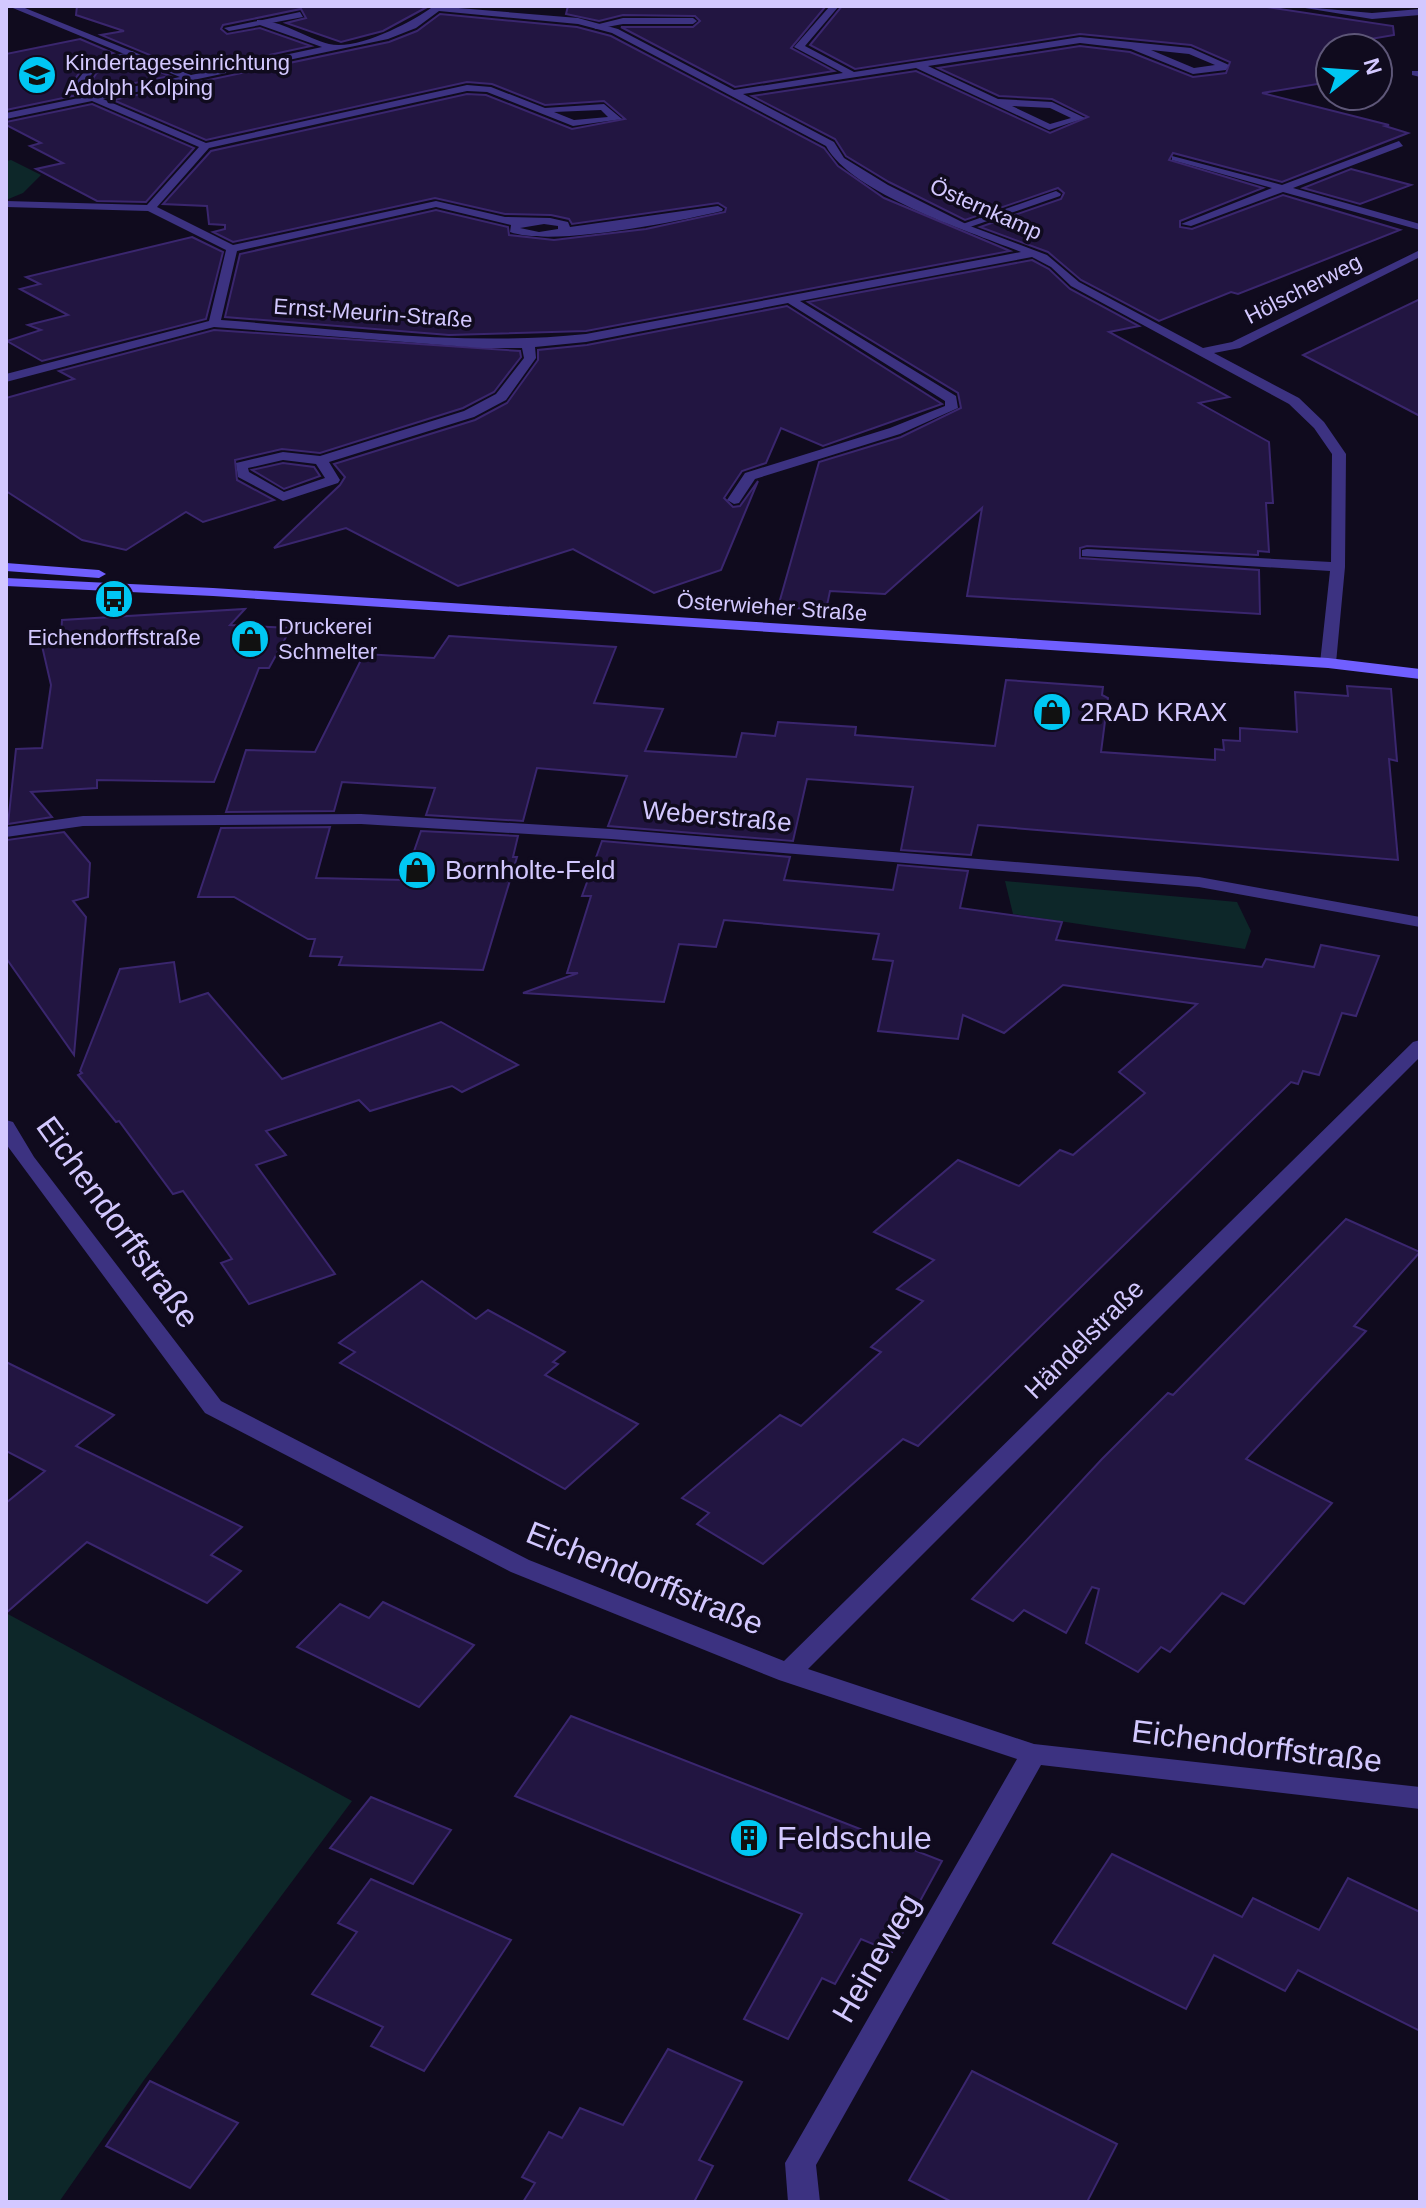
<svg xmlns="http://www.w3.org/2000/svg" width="1426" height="2208" font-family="Arial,sans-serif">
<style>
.green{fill:#0d2729}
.building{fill:#221541;stroke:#3a266e;stroke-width:2}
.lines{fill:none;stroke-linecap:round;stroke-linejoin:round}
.lane{fill:#3c3281;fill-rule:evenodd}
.street{fill:#3c3281;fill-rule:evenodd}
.secondary{fill:#705fff;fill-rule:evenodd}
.labels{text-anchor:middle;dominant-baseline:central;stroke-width:7;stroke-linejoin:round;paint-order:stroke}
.far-poi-label{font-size:22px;fill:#d3c8ff;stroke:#100b1e;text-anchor:start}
.far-street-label{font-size:22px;fill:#d3c8ff;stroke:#100b1e}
.poi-label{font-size:26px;fill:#d3c8ff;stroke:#100b1e;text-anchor:start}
.street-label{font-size:26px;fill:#d3c8ff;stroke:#100b1e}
.near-street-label{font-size:32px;fill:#d3c8ff;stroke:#100b1e}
.near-poi-label{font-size:32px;fill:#d3c8ff;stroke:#100b1e;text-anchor:start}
</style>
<rect width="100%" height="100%" fill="#100b1e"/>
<!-- green -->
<g class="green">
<polygon points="11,160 41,175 23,193 6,200 6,161"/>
<polygon points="1005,881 1237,902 1251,931 1245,949 1013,914"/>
<polygon points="6,1613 352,1801 144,2080 59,2202 6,2202"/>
</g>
<!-- building -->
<g class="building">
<polygon points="77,6 429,6 383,31 341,42 286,23 306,18 301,9 223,25 221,29 227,34 260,28 311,46 191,72 101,35 124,31 76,15"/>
<polygon points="568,6 826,6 791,48 834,71 735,87 621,27 693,27 700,21 695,16 623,15 599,21 566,14"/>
<polygon points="842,6 1260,6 1393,26 1394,35 1336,45 1345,48 1330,48 1330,82 1262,93 1389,125 1385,126 1408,133 1282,182 1173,153 1169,160 1263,188 1180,221 1180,227 1192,229 1283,195 1400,230 1238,294 1231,292 1159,321 1081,280 1048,252 980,227 1061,199 1064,193 1058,188 965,220 889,182 846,156 835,139 752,96 916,71 1050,133 1088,117 1052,99 999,96 938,68 1080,46 1130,52 1193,77 1226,73 1230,62 1191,45 1080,34 855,69 810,45"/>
<polygon points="440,14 577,27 611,36 824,148 838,166 884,198 1010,251 586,331 449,335 225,317 240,254 436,210 508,227 509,235 554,240 646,229 725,212 726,208 718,203 572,224 569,219 551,215 505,214 435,198 233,242 213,232 225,229 225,225 209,224 207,206 163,204 211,151 467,94 486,95 572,129 625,119 604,101 545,105 492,84 467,82 206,140 113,100 389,42 417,31"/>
<polygon points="80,39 113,53 90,59 72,83 73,88 87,93 6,110 6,54"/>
<polygon points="131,60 170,76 105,89 90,83 100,68"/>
<polygon points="92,104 194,148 146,202 97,201 36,169 63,163 30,146 41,143 6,125 6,122"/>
<polygon points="1351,169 1411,185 1360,204 1303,188"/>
<polygon points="192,237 223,252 206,319 42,361 7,341 41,330 28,325 68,315 20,289 40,284 26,277"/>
<polygon points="1032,260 1049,269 1070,289 1139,326 1109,332 1229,397 1199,403 1269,442 1273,503 1266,503 1269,552 1258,551 1258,555 1087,546 1080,548 1080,558 1259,570 1260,614 967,596 982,508 885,594 830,591 826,610 778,607 819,462 901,437 961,408 958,393 808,302"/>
<polygon points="1420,299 1420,416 1303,355"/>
<polygon points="787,306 942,404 823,446 781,428 766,463 742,471 724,498 733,507 740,506 758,481 721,570 654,593 573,549 458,586 346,528 274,548 340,485 345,477 334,464 475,420 507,403 538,360 538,350 587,345"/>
<polygon points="214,330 520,351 521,357 494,392 463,408 320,453 282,449 235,460 237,480 274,500 203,522 186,512 126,550 82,540 6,491 6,398 74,379 59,371"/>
<polygon points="283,463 314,467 320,476 284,489 252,470"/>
<polygon points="245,609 230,625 291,628 269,668 259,668 214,782 97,780 97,788 31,792 52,817 8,824 16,749 42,748 51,685 40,637 61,637 62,620"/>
<polygon points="449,636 616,647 594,703 663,709 645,751 736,757 742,733 775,736 778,722 856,727 855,735 995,746 1006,680 1103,687 1102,695 1108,698 1101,752 1215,760 1215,749 1224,750 1223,740 1240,741 1240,728 1297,732 1295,692 1348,696 1347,686 1391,689 1397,761 1389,759 1398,860 978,825 971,855 901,850 913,787 807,779 793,841 608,826 627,776 537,768 523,821 426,815 435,788 342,782 334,811 226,812 246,750 315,752 364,654 434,658"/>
<polygon points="330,827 316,878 404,880 421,831 518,836 513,857 517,857 483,970 339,965 342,957 310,956 315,939 308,939 234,897 198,897 221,828"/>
<polygon points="64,832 90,863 88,897 73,901 86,917 74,1055 6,958 7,840"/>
<polygon points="602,841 790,857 784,880 893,890 898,865 968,871 960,908 1062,922 1056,940 1262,967 1266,959 1314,967 1321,945 1379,956 1356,1016 1342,1013 1319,1075 1303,1071 1298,1084 1291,1082 918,1446 903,1439 763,1564 697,1524 709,1513 682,1498 780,1415 801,1426 881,1352 871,1347 923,1301 897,1289 934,1260 874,1232 958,1160 1019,1186 1060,1150 1073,1155 1145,1093 1119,1072 1197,1004 1063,985 1004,1033 963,1015 958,1039 878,1031 893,961 873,959 879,934 724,920 716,947 679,944 664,1002 523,993 578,973 567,973 591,896 582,896"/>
<polygon points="174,962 180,1002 208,993 282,1079 441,1022 518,1065 462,1092 452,1086 370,1111 359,1100 266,1131 286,1155 256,1165 335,1274 249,1304 221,1263 232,1259 183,1191 173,1194 119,1121 116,1122 78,1075 82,1073 80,1071 120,969"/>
<polygon points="1346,1219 1420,1252 1354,1326 1366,1331 1246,1459 1332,1503 1244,1604 1222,1593 1170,1652 1161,1647 1138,1672 1086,1643 1099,1589 1092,1587 1066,1633 1024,1610 1013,1621 972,1599 1102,1459 1168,1393 1173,1395"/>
<polygon points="422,1281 476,1319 488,1310 565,1352 553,1362 558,1364 545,1375 638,1424 565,1489 340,1363 355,1352 339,1343"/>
<polygon points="6,1362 114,1415 76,1446 242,1527 211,1555 241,1571 207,1603 87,1542 6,1613 6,1503 45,1471 6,1451"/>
<polygon points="383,1602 474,1645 419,1707 297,1647 340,1604 369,1618"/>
<polygon points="571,1716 942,1861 892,1952 861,1939 835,1984 822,1978 788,2039 744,2019 802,1914 515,1796"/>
<polygon points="371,1797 451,1830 413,1884 330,1848"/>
<polygon points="1112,1854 1242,1917 1253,1898 1319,1930 1348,1878 1420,1912 1420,2031 1298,1970 1285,1991 1214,1955 1186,2009 1053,1943"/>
<polygon points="371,1879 511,1940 424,2071 371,2046 383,2027 312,1994 357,1932 338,1923"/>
<polygon points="668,2049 742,2082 699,2160 713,2166 694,2202 523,2202 535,2183 522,2177 549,2132 562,2138 580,2108 623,2125"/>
<polygon points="972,2071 1117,2144 1087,2202 952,2202 909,2180"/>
<polygon points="150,2081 238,2123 190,2188 106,2146"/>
</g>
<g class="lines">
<!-- lane -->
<g class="lane">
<polygon points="300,12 303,17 229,31 224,28"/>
<polygon points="623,18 693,18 697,21 693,24 623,24 596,29 591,26"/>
<polygon points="133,51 136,56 98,65 85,84 108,94 108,98 74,85 92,61"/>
<polygon points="1412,71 1420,71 1420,77 1412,75"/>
<polygon points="1056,191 1061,194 1060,196 967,228 957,226"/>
</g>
<!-- street -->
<g class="street">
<path d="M 8,6 L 20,6 L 191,75 L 322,47 L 257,24 L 257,20 C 281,20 306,38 329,44 C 357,51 412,22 434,6 L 578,18 L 618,29 L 734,90 L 843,73 L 794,47 L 830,6 L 839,6 L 805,46 L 854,72 L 1080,37 L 1191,48 L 1229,65 L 1226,70 L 1193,74 L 1131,49 L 1080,43 L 928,66 L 998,99 L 1052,102 L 1085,118 L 1049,130 L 916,68 L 743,94 L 834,142 L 844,158 L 888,185 L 970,226 L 1047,255 L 1079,282 L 1203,348 L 1232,342 L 1420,250 L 1420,257 L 1240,348 L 1214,353 L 1299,398 L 1324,422 L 1346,454 L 1345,567 L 1336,663 L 1328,668 L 1320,663 L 1330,571 L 1082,556 L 1082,550 L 1087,549 L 1331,562 L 1332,454 L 1314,428 L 1289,404 L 1071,286 L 1051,267 L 1032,257 L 800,301 L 956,396 L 958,408 L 900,434 L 755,479 L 739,503 L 734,504 L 727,500 L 745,473 L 890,428 L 945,406 L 945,401 L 788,303 L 586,342 L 535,347 L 536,358 L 506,400 L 474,417 L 329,462 L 340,480 L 338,483 L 283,501 L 238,477 L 236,463 L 283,452 L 320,456 L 464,411 L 496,394 L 524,358 L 522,348 L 482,348 L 214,327 L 6,382 L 6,374 L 209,321 L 226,250 L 148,211 L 6,207 L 6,201 L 147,205 L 199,147 L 92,101 L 6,119 L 6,113 L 180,77 ZM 439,11 L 578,24 L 612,33 L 826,146 C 852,194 971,232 1021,252 L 586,334 C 465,347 342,329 221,320 L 237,251 L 436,207 L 511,225 L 510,232 C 552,247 675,222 722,211 L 723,209 L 718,206 L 570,227 L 568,222 L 550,218 L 505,217 L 436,201 L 233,245 L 157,207 L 209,148 L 467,91 L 487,92 L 573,126 L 622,119 L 604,104 L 545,108 L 491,87 L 467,85 L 206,143 L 103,99 L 388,39 L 416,28 ZM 1151,50 L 1189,54 L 1215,65 L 1194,68 ZM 1012,106 L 1050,108 L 1071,118 L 1050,124 ZM 601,110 L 608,117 L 574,120 L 554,112 ZM 544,224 L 558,226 L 558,229 L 539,232 L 520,228 ZM 283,460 L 316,464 L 325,478 L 284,492 L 249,472 L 248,468 Z"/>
<polygon points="1293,6 1372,13 1420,9 1420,15 1372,19"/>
<polygon points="1399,141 1403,146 1293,188 1420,224 1420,230 1283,192 1191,226 1181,224 1272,188 1172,160 1172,156 1282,185"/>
<polygon points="361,814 611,829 1199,877 1420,917 1420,927 1199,887 611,839 361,824 83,826 6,837 6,827 83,816"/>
<polygon points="1420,1040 1420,1057 808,1669 1034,1744 1420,1787 1420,1809 1041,1765 816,2165 820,2202 788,2202 785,2163 1017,1759 779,1680 511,1572 205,1413 6,1144 6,1120 13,1122 34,1157 221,1401 529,1560 784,1661 1413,1042"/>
</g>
<!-- secondary -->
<g class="secondary">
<polygon points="6,563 99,570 106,574 99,578 6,571"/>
<polygon points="6,578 213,588 1328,658 1420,669 1420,679 1328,668 213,596 6,586"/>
</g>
</g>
<!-- icons -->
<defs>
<symbol id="school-disc" viewBox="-11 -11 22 22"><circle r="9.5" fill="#00c7f3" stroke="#100b1e"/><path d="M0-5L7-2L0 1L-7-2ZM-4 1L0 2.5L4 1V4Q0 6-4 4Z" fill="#111"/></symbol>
<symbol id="bus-disc" viewBox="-11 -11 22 22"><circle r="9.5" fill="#00c7f3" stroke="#100b1e"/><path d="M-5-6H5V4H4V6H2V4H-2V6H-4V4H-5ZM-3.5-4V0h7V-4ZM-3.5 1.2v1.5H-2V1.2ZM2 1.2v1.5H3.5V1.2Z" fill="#111"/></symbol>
<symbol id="shop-disc" viewBox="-11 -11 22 22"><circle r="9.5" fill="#00c7f3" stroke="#100b1e"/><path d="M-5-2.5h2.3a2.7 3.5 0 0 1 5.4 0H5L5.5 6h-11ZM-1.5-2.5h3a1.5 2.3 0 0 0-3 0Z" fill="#111"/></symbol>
<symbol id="building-disc" viewBox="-11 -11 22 22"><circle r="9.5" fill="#00c7f3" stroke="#100b1e"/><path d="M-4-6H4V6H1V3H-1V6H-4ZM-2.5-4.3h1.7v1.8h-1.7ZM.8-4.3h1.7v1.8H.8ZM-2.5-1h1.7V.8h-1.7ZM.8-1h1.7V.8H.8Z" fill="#111"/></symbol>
</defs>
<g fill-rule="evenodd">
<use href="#school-disc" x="15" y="53" width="44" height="44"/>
<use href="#bus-disc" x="92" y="577" width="44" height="44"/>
<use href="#shop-disc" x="228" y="617" width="44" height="44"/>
<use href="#shop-disc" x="1030" y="690" width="44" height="44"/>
<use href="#shop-disc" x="395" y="848" width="44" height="44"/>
<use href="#building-disc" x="727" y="1816" width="44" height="44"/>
</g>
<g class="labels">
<!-- far-poi labels -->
<g class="far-poi-label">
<text x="65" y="62">Kindertageseinrichtung<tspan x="65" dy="25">Adolph Kolping</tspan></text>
<text x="278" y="626">Druckerei<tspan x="278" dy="25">Schmelter</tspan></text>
<text x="114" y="637" text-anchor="middle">Eichendorffstraße</text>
</g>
<!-- far-street labels -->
<g class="far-street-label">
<text transform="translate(986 209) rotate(24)">Östernkamp</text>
<text transform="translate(1303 289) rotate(-27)">Hölscherweg</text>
<text transform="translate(373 313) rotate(4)">Ernst-Meurin-Straße</text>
<text transform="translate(772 607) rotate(4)">Österwieher Straße</text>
</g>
<!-- poi labels -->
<g class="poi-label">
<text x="1080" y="712">2RAD KRAX</text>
<text x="445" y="870">Bornholte-Feld</text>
</g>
<!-- street labels -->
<g class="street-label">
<text transform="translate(717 816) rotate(5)">Weberstraße</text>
<text transform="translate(1084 1339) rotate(-45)">Händelstraße</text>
</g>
<!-- near-street labels -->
<g class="near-street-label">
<text transform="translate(118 1222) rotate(54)">Eichendorffstraße</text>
<text transform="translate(645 1578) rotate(22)">Eichendorffstraße</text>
<text transform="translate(1257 1746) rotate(7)">Eichendorffstraße</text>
<text transform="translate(876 1958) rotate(-60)">Heineweg</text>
</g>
<!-- near-poi labels -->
<g class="near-poi-label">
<text x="777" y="1838">Feldschule</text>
</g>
</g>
<!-- border -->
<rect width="1426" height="2208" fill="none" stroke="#d3c8ff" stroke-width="16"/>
<!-- north arrow -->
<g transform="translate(1354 72) rotate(73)"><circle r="38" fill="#100b1e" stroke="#5e5778" stroke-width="2"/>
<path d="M0-6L14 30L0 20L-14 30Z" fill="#00c7f3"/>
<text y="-12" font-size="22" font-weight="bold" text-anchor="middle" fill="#d3c8ff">N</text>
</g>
</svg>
